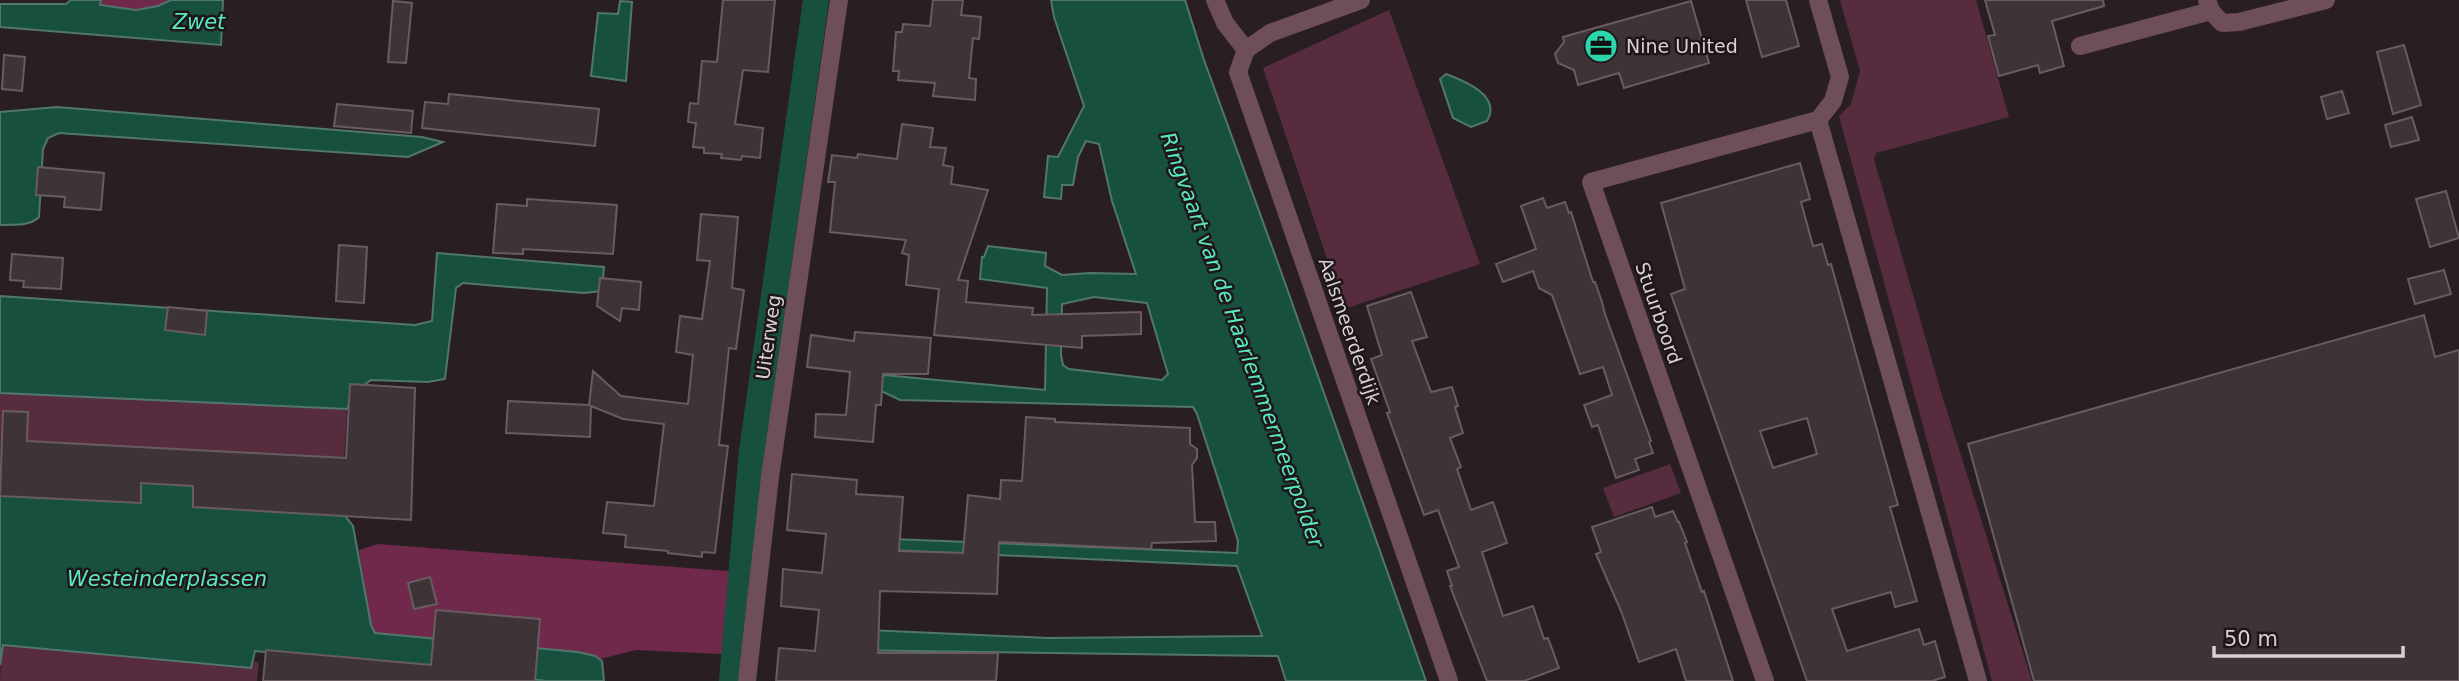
<svg xmlns="http://www.w3.org/2000/svg" width="2459" height="681" font-family="'DejaVu Sans',sans-serif">
<style>
.green{fill:#572c3f}
.forest{fill:#70294a}
.water{fill:#185040;stroke:#51776c;stroke-width:2;fill-rule:evenodd}
.lines{fill:none;stroke-linecap:round;stroke-linejoin:round}
.canal{stroke:#185040;stroke-width:26}
.building{fill:#3e3438;stroke:#685c60;stroke-width:2;fill-rule:evenodd}
.minor{stroke:#6f4e5b;stroke-width:18}
.tertiary{stroke:#6f4e5b;stroke-width:18}
.labels{text-anchor:middle;dominant-baseline:central;stroke-width:5;stroke-linejoin:round;paint-order:stroke}
.poi-label{font-size:19px;fill:#d7d1d3;stroke:#1f1619;text-anchor:start}
.street-label{font-size:19px;fill:#d7d1d3;stroke:#1f1619}
.water-label{font-size:21px;font-style:italic;fill:#59e9c0;stroke:#1f1619}
</style>
<rect width="100%" height="100%" fill="#291f23"/>
<!-- green -->
<g class="green">
<polygon points="1840,0 1976,0 2009,117 1876,153 1874,159 1941,392 2032,681 1992,681 1839,116 1851,104 1860,71"/>
<polygon points="1389,10 1480,264 1344,309 1263,68"/>
<polygon points="0,393 347,409 341,511 0,494"/>
<polygon points="1670,464 1681,493 1614,517 1603,488"/>
<polygon points="2,636 259,662 257,681 0,681"/>
</g>
<!-- forest -->
<g class="forest">
<path d="M 101,0 L 171,0 C 144,13 128,9 100,5 Z"/>
<polygon points="378,544 752,573 742,655 636,650 600,659 595,656 578,652 374,633 371,625 359,550"/>
</g>
<!-- water -->
<g class="water">
<polygon points="71,0 101,0 100,5 136,10 158,6 171,0 223,0 221,45 0,27 0,4 66,4"/>
<path d="M 1051,0 L 1185,0 L 1204,60 L 1279,266 L 1426,681 L 1286,681 L 1278,656 L 844,650 L 846,629 L 1048,638 L 1262,636 L 1237,566 L 868,549 L 868,538 L 1237,553 L 1238,541 L 1197,414 L 1193,407 L 900,400 L 879,390 L 880,380 L 884,375 L 1045,390 L 1047,288 L 980,279 L 982,257 L 984,257 L 988,246 L 1046,253 L 1045,266 L 1062,275 L 1090,273 L 1136,274 L 1112,201 L 1099,144 L 1086,141 L 1078,157 L 1073,185 L 1062,185 L 1061,199 L 1044,197 L 1048,156 L 1058,157 L 1084,106 L 1054,17 ZM 1094,297 L 1147,303 L 1168,374 L 1162,380 L 1069,369 L 1063,365 L 1061,355 L 1062,304 Z"/>
<polygon points="620,1 632,2 626,81 591,76 598,13 618,14"/>
<path d="M 1446,74 C 1465,81 1502,96 1487,121 L 1471,127 L 1453,118 L 1440,79 Z"/>
<path d="M 57,107 L 422,137 L 443,142 L 408,157 L 59,133 L 48,138 L 43,149 L 39,217 C 29,227 13,224 0,225 L 0,112 Z"/>
<polygon points="437,253 604,267 602,291 584,293 463,283 456,288 445,379 428,382 371,380 353,393 347,409 0,393 0,296 415,325 432,321"/>
<polygon points="140,482 197,484 341,511 353,526 371,625 375,633 578,652 595,656 602,661 604,681 547,681 255,651 251,668 3,645 0,665 0,494 139,502"/>
</g>
<g class="lines">
<!-- canal -->
<polyline class="canal" points="732,681 752,451 816,0"/>
</g>
<!-- building -->
<g class="building">
<polygon points="723,0 775,0 768,72 743,70 735,124 763,128 760,158 742,156 741,160 721,158 722,154 704,153 704,148 693,147 696,123 688,122 690,103 698,104 702,61 717,62"/>
<polygon points="933,0 963,0 961,15 981,17 979,39 973,38 969,78 976,79 975,100 933,96 935,83 898,80 899,71 893,71 896,32 902,32 903,24 930,26"/>
<polygon points="1746,0 1786,0 1799,46 1762,57"/>
<polygon points="1985,0 2103,0 2104,6 2052,21 2064,66 2040,73 2038,65 1999,76 1988,36 1995,35"/>
<polygon points="393,1 412,3 406,63 388,62"/>
<polygon points="1691,1 1709,63 1624,88 1619,73 1578,85 1574,70 1558,63 1555,54 1564,42 1563,37"/>
<polygon points="2404,45 2421,105 2393,114 2377,52"/>
<polygon points="4,55 25,57 22,91 2,89"/>
<polygon points="2342,91 2349,113 2327,119 2321,97"/>
<polygon points="449,94 599,109 595,146 422,128 425,102 448,104"/>
<polygon points="337,104 413,111 411,133 334,126"/>
<polygon points="2412,117 2419,140 2391,147 2385,125"/>
<polygon points="902,124 933,128 930,147 946,148 943,165 953,167 951,184 988,190 958,280 968,281 966,302 1033,308 1032,315 1141,312 1141,334 1082,336 1082,348 934,335 939,289 906,285 909,255 902,253 906,240 830,232 835,182 828,182 832,155 857,158 858,154 897,159"/>
<path d="M 1800,163 L 1810,199 L 1801,202 L 1813,246 L 1822,244 L 1828,265 L 1831,264 L 1898,505 L 1890,507 L 1917,601 L 1895,607 L 1891,592 L 1832,609 L 1847,651 L 1919,629 L 1924,645 L 1935,641 L 1945,677 L 1932,681 L 1807,681 L 1671,294 L 1685,289 L 1661,203 ZM 1807,418 L 1817,454 L 1773,468 L 1760,431 Z"/>
<polygon points="38,167 104,173 101,210 64,207 65,197 36,195"/>
<polygon points="2446,191 2459,238 2430,247 2416,199"/>
<polygon points="1543,198 1547,208 1565,202 1569,213 1571,212 1593,282 1595,282 1602,302 1605,314 1651,441 1649,442 1653,453 1635,459 1639,470 1616,478 1598,425 1592,427 1584,405 1612,395 1603,367 1580,374 1552,295 1539,288 1533,271 1503,282 1496,264 1536,249 1521,206"/>
<polygon points="527,199 617,205 613,254 523,249 523,254 493,253 497,204 527,206"/>
<polygon points="701,214 738,217 732,288 744,290 736,349 729,348 719,445 728,446 715,553 702,552 702,557 668,553 668,551 625,547 626,535 603,533 607,502 654,506 664,424 623,419 591,406 590,437 506,433 508,401 589,405 593,371 621,396 688,404 693,355 676,352 680,316 702,319 710,261 697,260"/>
<polygon points="339,245 367,247 364,303 336,301"/>
<polygon points="12,254 63,258 61,289 23,287 24,281 10,280"/>
<polygon points="2444,270 2451,294 2415,304 2408,279"/>
<polygon points="600,278 641,282 639,310 622,308 620,321 597,306"/>
<polygon points="1411,292 1427,337 1412,341 1431,392 1452,387 1458,406 1455,407 1463,433 1450,438 1461,467 1457,469 1471,510 1493,502 1507,543 1482,552 1503,616 1533,606 1544,639 1548,638 1559,668 1524,681 1487,681 1450,586 1452,586 1447,571 1459,567 1438,510 1424,515 1387,413 1390,412 1371,359 1382,355 1367,306"/>
<polygon points="168,307 207,311 205,335 165,330"/>
<polygon points="2424,315 2435,357 2459,350 2459,681 2034,681 1968,444"/>
<polygon points="855,332 931,338 928,374 883,374 881,405 876,405 873,442 815,437 816,414 846,415 850,372 807,367 811,335 854,341"/>
<polygon points="350,384 415,388 411,520 193,507 193,486 141,483 141,503 0,496 3,411 28,412 27,441 346,458"/>
<polygon points="1026,417 1055,419 1055,422 1190,428 1190,444 1197,449 1197,458 1192,465 1195,522 1215,522 1216,541 1152,543 1151,549 999,542 997,594 880,591 878,653 998,653 996,681 776,681 779,648 815,651 819,610 781,606 783,569 822,573 826,534 787,530 792,474 857,480 856,494 903,497 899,551 963,553 968,495 1000,499 1001,480 1022,481"/>
<polygon points="1652,507 1655,517 1673,511 1678,522 1679,522 1687,542 1685,543 1702,592 1704,591 1733,681 1686,681 1676,649 1639,662 1621,611 1596,554 1601,552 1592,527"/>
<polygon points="430,577 437,604 414,609 408,583"/>
<polygon points="436,610 540,619 535,681 263,681 266,650 431,665"/>
</g>
<g class="lines">
<!-- minor -->
<g class="minor">
<polyline points="1215,0 1225,23 1246,50"/>
<polyline points="1818,0 1840,77 1833,101 1818,120 1978,681"/>
<polyline points="2207,0 2211,11 2222,23 2239,22 2326,0"/>
<polyline points="2080,46 2211,11"/>
<polyline points="747,681 770,477 839,0"/>
<polyline points="1765,681 1591,182 1818,120"/>
</g>
<!-- tertiary -->
<polyline class="tertiary" points="1361,0 1270,33 1246,50 1238,72 1449,681"/>
</g>
<!-- icons -->
<defs>
<symbol id="office-disc" viewBox="-11 -11 22 22"><circle r="9.5" fill="#2cd5ab" stroke="#1f1619"/><path d="M-6-3h4V-5.5h4V-3h4V5H-6ZM-1-4.5V-3h2v-1.5ZM-6 0V1H6V0Z" fill="#111"/></symbol>
</defs>
<g fill-rule="evenodd">
<use href="#office-disc" x="1582" y="27" width="38" height="38"/>
</g>
<g class="labels">
<!-- poi labels -->
<g class="poi-label">
<text x="1626" y="46">Nine United</text>
</g>
<!-- street labels -->
<g class="street-label">
<text transform="translate(1659 313) rotate(71)">Stuurboord</text>
<text transform="translate(1350 331) rotate(71)">Aalsmeerderdijk</text>
<text transform="translate(768 337) rotate(-82)">Uiterweg</text>
</g>
<!-- water labels -->
<g class="water-label">
<text x="199" y="22">Zwet</text>
<text transform="translate(1242 340) rotate(70)">Ringvaart van de Haarlemmermeerpolder</text>
<text x="167" y="579">Westeinderplassen</text>
</g>
</g>
<!-- scale -->
<path d="M2214 646v10h189v-10" fill="none" stroke="#d7d1d3" stroke-width="3.5"/>
<text x="2224" y="646" font-size="21" fill="#d7d1d3" stroke="#1f1619" stroke-width="5" paint-order="stroke">50 m</text>
</svg>
